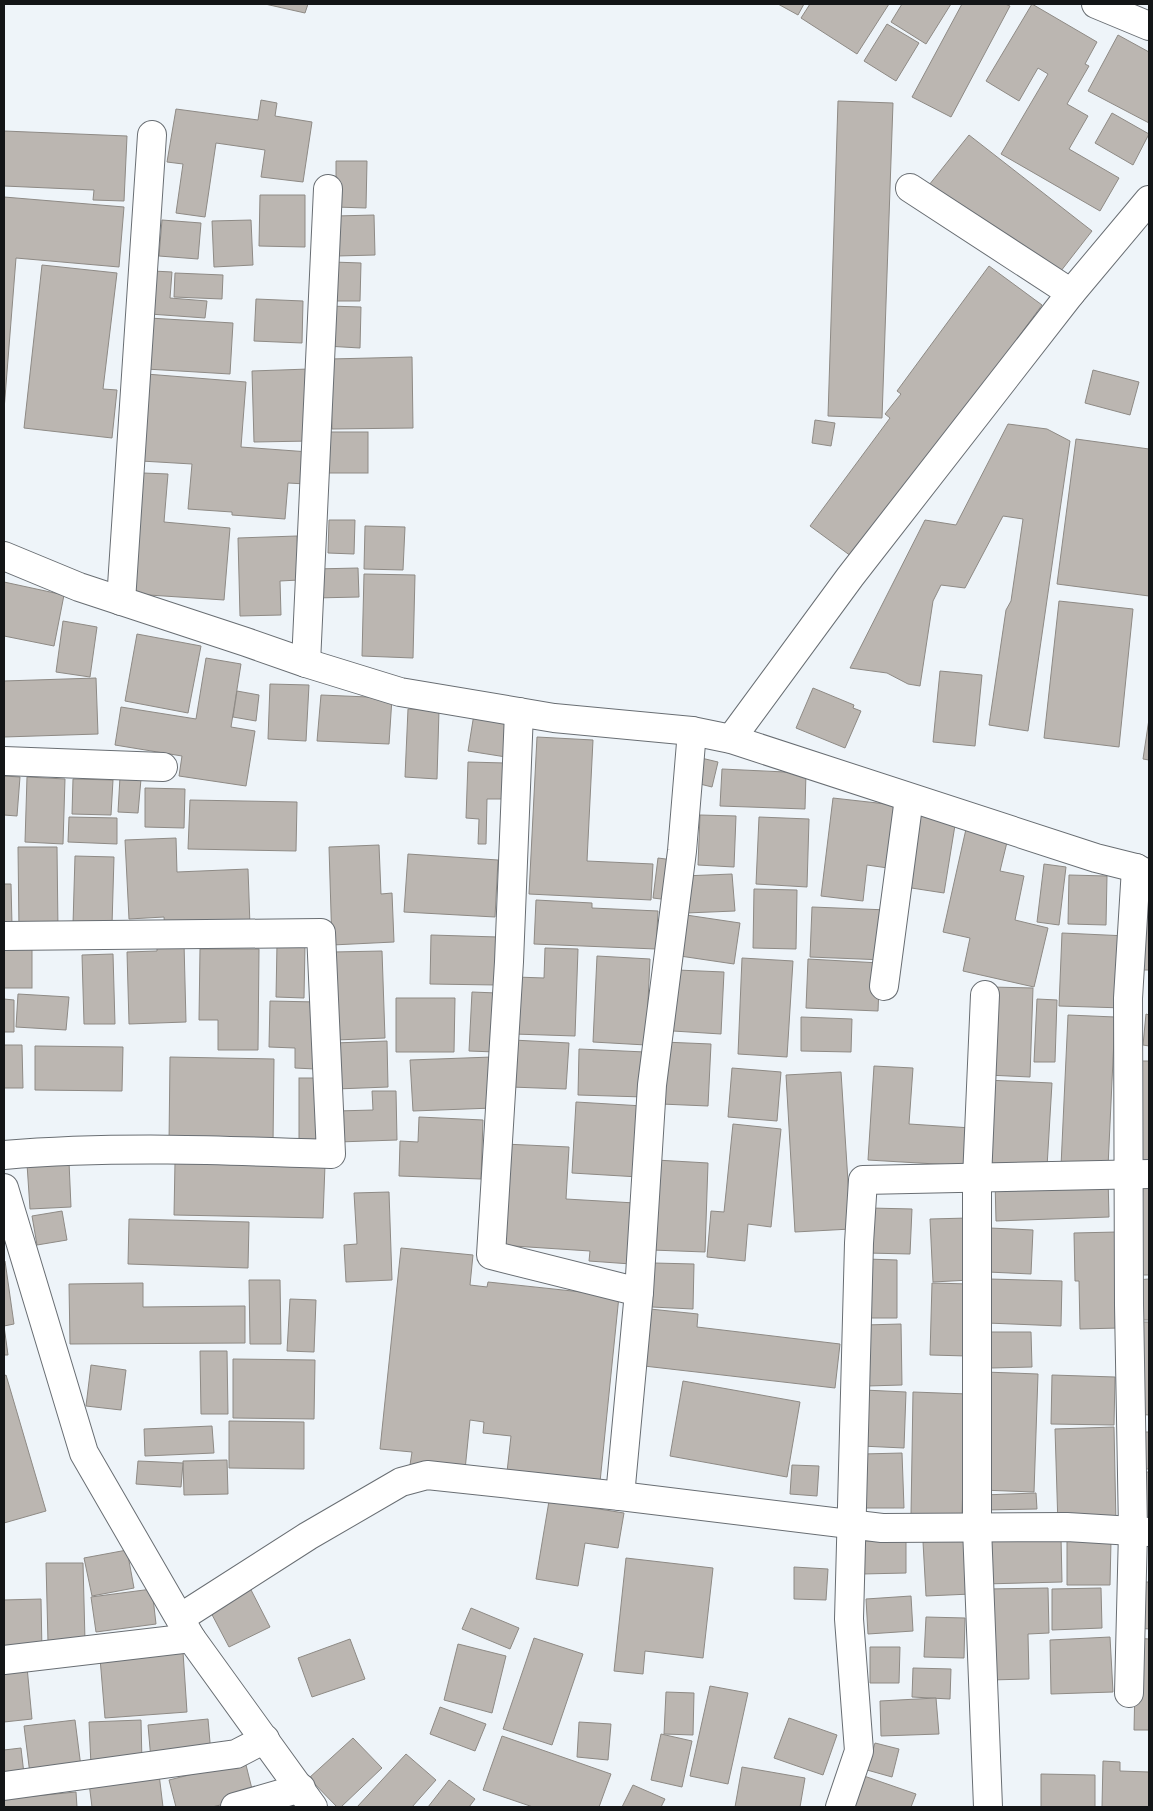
<svg xmlns="http://www.w3.org/2000/svg" width="1153" height="1811" font-family="Georgia,serif">
<style>
.building{fill:#bbb6b1;stroke:#8e8a85}
.lines{fill:none;stroke-linecap:round;stroke-linejoin:round}
.street-casing{stroke:#696e73;stroke-width:30}
.secondary-casing{stroke:#696e73;stroke-width:30}
.street{stroke:#fff;stroke-width:28}
.secondary{stroke:#fff;stroke-width:28}
</style>
<rect width="100%" height="100%" fill="#eef4f9"/>
<!-- building -->
<g class="building">
<polygon points="265,4 308,4 305,13"/>
<polygon points="778,4 804,4 798,15"/>
<polygon points="810,4 889,4 857,54 801,18"/>
<polygon points="902,4 951,4 926,44 891,22"/>
<polygon points="962,4 1005,4 1010,6 951,117 912,97"/>
<polygon points="1032,4 1097,42 1085,64 1089,66 1067,104 1088,116 1069,149 1119,178 1100,211 1001,154 1048,74 1038,68 1019,101 986,81"/>
<polygon points="887,24 919,43 896,81 864,61"/>
<polygon points="1118,35 1149,52 1149,123 1088,91"/>
<polygon points="261,100 277,103 275,116 312,122 303,182 261,177 265,150 216,143 205,217 176,213 183,164 167,162 176,109 258,120"/>
<polygon points="838,101 893,103 882,418 828,416"/>
<polygon points="1112,113 1149,134 1133,165 1095,143"/>
<polygon points="4,131 127,136 124,201 93,200 94,190 4,186"/>
<polygon points="969,135 1092,231 1057,276 929,185"/>
<polygon points="336,161 367,161 366,208 336,207"/>
<polygon points="260,195 305,195 305,247 259,246"/>
<polygon points="4,197 124,207 119,267 16,258 4,410"/>
<polygon points="374,215 375,255 337,256 336,216"/>
<polygon points="162,220 201,223 198,259 159,256"/>
<polygon points="251,220 253,265 214,267 212,221"/>
<polygon points="333,262 361,263 360,301 332,301"/>
<polygon points="42,265 117,273 103,389 117,390 112,438 24,428"/>
<polygon points="989,266 1042,305 855,559 810,526 890,418 885,414 901,394 897,391"/>
<polygon points="153,271 172,272 170,298 207,301 205,318 150,314"/>
<polygon points="175,273 223,275 222,299 174,297"/>
<polygon points="256,299 303,301 302,343 254,341"/>
<polygon points="328,306 361,307 360,348 326,346"/>
<polygon points="149,318 233,323 230,374 146,369"/>
<polygon points="412,357 413,428 332,429 330,359"/>
<polygon points="309,369 311,441 254,442 252,371"/>
<polygon points="1093,370 1139,382 1130,415 1085,403"/>
<polygon points="146,374 246,382 241,447 309,452 306,484 288,483 285,519 232,515 232,512 188,509 192,464 141,461"/>
<polygon points="815,420 835,423 831,446 812,443"/>
<polygon points="1008,424 1047,429 1070,441 1028,731 989,725 1006,610 1011,601 1023,519 1003,516 965,588 941,585 933,601 920,686 908,684 887,673 850,668 925,520 956,525"/>
<rect x="326" y="432" width="42" height="41"/>
<polygon points="1076,439 1149,449 1149,596 1057,584"/>
<polygon points="143,473 168,474 164,522 230,528 224,600 134,594"/>
<polygon points="329,520 355,520 354,554 328,553"/>
<polygon points="365,526 405,527 403,570 364,569"/>
<polygon points="297,536 299,580 280,581 281,615 240,616 238,538"/>
<polygon points="358,568 359,597 315,598 314,569"/>
<polygon points="364,574 415,575 413,658 362,656"/>
<polygon points="4,582 64,595 54,646 4,636"/>
<polygon points="1059,601 1133,609 1119,747 1044,738"/>
<polygon points="63,621 97,627 90,677 56,672"/>
<polygon points="137,634 201,646 188,713 125,701"/>
<polygon points="206,658 241,664 231,727 255,731 246,786 179,776 182,756 115,745 121,707 196,719"/>
<polygon points="940,671 982,675 975,746 933,742"/>
<polygon points="96,678 98,734 4,737 4,681"/>
<polygon points="270,684 309,685 306,741 268,739"/>
<polygon points="813,688 854,705 853,708 861,711 845,748 796,728"/>
<polygon points="237,691 259,695 256,721 233,717"/>
<polygon points="321,695 392,698 389,744 317,741"/>
<polygon points="408,709 439,710 437,779 405,777"/>
<polygon points="474,714 512,720 506,757 468,751"/>
<polygon points="1149,719 1149,760 1143,759"/>
<polygon points="537,737 593,740 587,861 653,864 651,900 529,894"/>
<polygon points="697,757 718,762 712,787 692,782"/>
<polygon points="468,762 505,763 504,799 487,799 486,844 478,844 479,819 466,818"/>
<polygon points="722,769 806,773 805,809 720,806"/>
<polygon points="4,776 20,777 17,816 4,815"/>
<polygon points="27,777 65,779 63,844 25,842"/>
<polygon points="120,777 141,779 138,813 118,812"/>
<polygon points="73,779 113,780 111,815 72,814"/>
<polygon points="145,788 185,789 184,828 145,827"/>
<polygon points="833,798 904,806 895,869 867,865 863,901 821,896"/>
<polygon points="190,800 297,802 296,851 188,849"/>
<polygon points="916,813 956,819 944,893 905,887"/>
<polygon points="700,815 736,816 734,867 698,865"/>
<polygon points="69,817 117,818 117,844 68,842"/>
<polygon points="759,817 809,819 807,887 756,884"/>
<polygon points="966,829 1008,838 1000,871 1024,876 1015,920 1048,928 1034,987 963,971 970,938 943,932"/>
<polygon points="176,838 177,872 248,869 250,926 165,930 164,917 129,919 125,840"/>
<polygon points="379,845 381,894 392,893 394,942 332,945 329,847"/>
<polygon points="18,847 57,847 58,930 19,930"/>
<polygon points="408,854 498,860 495,917 404,912"/>
<polygon points="75,856 114,857 112,925 73,924"/>
<polygon points="658,858 673,860 669,900 653,898"/>
<polygon points="1044,864 1066,867 1059,925 1037,922"/>
<polygon points="732,874 735,911 686,913 683,876"/>
<polygon points="1069,875 1107,876 1106,925 1068,924"/>
<polygon points="4,884 11,884 12,925 4,925"/>
<polygon points="754,889 797,890 796,949 753,948"/>
<polygon points="1142,898 1149,898 1149,970 1140,970"/>
<polygon points="536,900 592,903 592,908 658,911 656,949 534,944"/>
<polygon points="812,907 888,910 885,960 810,957"/>
<polygon points="686,915 740,923 734,964 680,956"/>
<polygon points="1062,933 1127,936 1124,1008 1059,1006"/>
<polygon points="431,935 498,937 496,985 430,984"/>
<polygon points="157,943 184,943 186,1022 129,1024 127,952 157,951"/>
<polygon points="277,944 305,945 304,998 276,997"/>
<rect x="4" y="948" width="28" height="40"/>
<polygon points="545,948 578,949 575,1036 514,1034 516,977 544,978"/>
<polygon points="200,949 259,949 258,1050 218,1050 218,1020 199,1020"/>
<polygon points="382,951 385,1038 336,1040 333,952"/>
<polygon points="113,954 115,1024 84,1024 82,955"/>
<polygon points="597,956 650,959 646,1045 593,1042"/>
<polygon points="742,958 793,961 787,1057 738,1054"/>
<polygon points="808,959 880,963 878,1011 806,1008"/>
<polygon points="677,970 724,972 721,1034 673,1031"/>
<polygon points="991,987 1033,988 1030,1077 987,1075"/>
<polygon points="472,992 497,993 495,1052 469,1051"/>
<polygon points="18,994 69,997 66,1030 16,1027"/>
<polygon points="396,998 455,998 454,1052 396,1052"/>
<polygon points="4,999 14,1000 14,1032 4,1032"/>
<polygon points="1037,999 1057,1000 1055,1062 1034,1062"/>
<polygon points="270,1001 317,1002 315,1069 295,1068 295,1048 269,1047"/>
<polygon points="1146,1014 1149,1015 1149,1046 1143,1045"/>
<polygon points="1068,1015 1115,1017 1108,1167 1061,1166"/>
<polygon points="801,1017 852,1019 851,1052 801,1051"/>
<polygon points="513,1040 569,1043 566,1089 511,1087"/>
<polygon points="387,1041 388,1087 336,1089 335,1043"/>
<polygon points="663,1042 711,1044 708,1106 661,1104"/>
<polygon points="4,1045 22,1045 23,1088 4,1088"/>
<polygon points="35,1046 123,1047 122,1091 35,1090"/>
<polygon points="579,1049 645,1052 644,1097 578,1095"/>
<polygon points="170,1057 274,1059 273,1144 169,1143"/>
<polygon points="492,1057 493,1108 413,1111 410,1060"/>
<polygon points="1142,1061 1149,1061 1149,1165 1141,1164"/>
<polygon points="874,1066 913,1068 909,1124 972,1128 970,1166 868,1160"/>
<polygon points="732,1068 781,1072 777,1121 728,1117"/>
<polygon points="841,1072 851,1229 795,1232 786,1075"/>
<rect x="299" y="1078" width="21" height="62"/>
<polygon points="986,1080 1052,1083 1047,1167 982,1164"/>
<polygon points="372,1091 396,1091 397,1140 338,1142 337,1111 373,1110"/>
<polygon points="576,1102 643,1106 639,1177 572,1173"/>
<polygon points="419,1117 483,1120 481,1179 399,1176 400,1141 418,1142"/>
<polygon points="733,1124 781,1129 771,1227 748,1224 745,1261 707,1257 711,1211 724,1212"/>
<polygon points="504,1144 569,1147 566,1199 635,1203 631,1264 589,1261 590,1251 498,1245"/>
<polygon points="656,1160 708,1163 705,1252 652,1250"/>
<polygon points="69,1162 71,1207 30,1209 27,1164"/>
<polygon points="175,1162 325,1165 323,1218 174,1215"/>
<polygon points="1108,1177 1109,1217 996,1221 995,1180"/>
<polygon points="1143,1182 1149,1182 1149,1275 1140,1275"/>
<polygon points="389,1192 392,1280 346,1282 344,1245 357,1244 354,1193"/>
<polygon points="870,1208 912,1209 910,1254 867,1253"/>
<polygon points="62,1211 67,1240 37,1245 32,1216"/>
<polygon points="968,1218 970,1280 933,1282 930,1219"/>
<polygon points="129,1219 249,1222 248,1268 128,1264"/>
<polygon points="990,1228 1033,1230 1031,1274 988,1272"/>
<polygon points="1117,1232 1119,1328 1080,1329 1079,1281 1075,1281 1074,1233"/>
<polygon points="401,1248 473,1255 470,1285 487,1287 488,1282 619,1296 600,1482 507,1472 511,1436 483,1433 484,1422 470,1420 465,1470 410,1465 412,1452 380,1449"/>
<polygon points="866,1259 897,1260 897,1318 865,1318"/>
<polygon points="4,1261 5,1261 14,1324 4,1326 8,1355 4,1355"/>
<polygon points="654,1263 694,1264 693,1309 652,1307"/>
<polygon points="989,1279 1062,1281 1061,1326 987,1323"/>
<polygon points="1149,1279 1149,1320 1137,1320 1135,1280"/>
<polygon points="249,1280 280,1280 281,1344 250,1344"/>
<polygon points="143,1283 143,1307 245,1306 245,1343 70,1344 69,1284"/>
<polygon points="932,1283 969,1284 967,1356 930,1355"/>
<polygon points="290,1299 316,1300 314,1352 287,1351"/>
<polygon points="650,1309 698,1314 697,1327 840,1344 835,1388 644,1366"/>
<polygon points="1140,1322 1149,1322 1149,1415 1135,1414"/>
<polygon points="901,1324 902,1385 867,1386 865,1325"/>
<polygon points="989,1332 1031,1332 1032,1367 991,1368"/>
<polygon points="200,1351 227,1351 228,1414 201,1414"/>
<polygon points="233,1359 315,1360 314,1419 233,1418"/>
<polygon points="91,1365 126,1370 121,1410 86,1406"/>
<polygon points="985,1372 1038,1374 1034,1492 981,1490"/>
<polygon points="6,1375 46,1511 4,1523 4,1376"/>
<polygon points="1052,1375 1115,1377 1114,1425 1051,1424"/>
<polygon points="683,1381 800,1402 787,1477 670,1456"/>
<polygon points="864,1390 906,1392 904,1448 861,1446"/>
<polygon points="913,1392 968,1394 964,1448 962,1515 911,1514"/>
<polygon points="229,1421 304,1422 304,1469 229,1468"/>
<polygon points="212,1426 214,1453 145,1456 144,1429"/>
<polygon points="1114,1427 1116,1524 1058,1526 1055,1429"/>
<rect x="1141" y="1432" width="8" height="37"/>
<polygon points="902,1453 904,1508 864,1508 863,1454"/>
<polygon points="227,1460 228,1494 184,1495 183,1461"/>
<polygon points="138,1461 183,1463 181,1487 136,1484"/>
<polygon points="792,1465 819,1466 817,1496 790,1494"/>
<polygon points="1138,1472 1149,1472 1149,1528 1140,1528"/>
<polygon points="1036,1493 1037,1509 984,1510 983,1495"/>
<polygon points="549,1501 624,1513 618,1548 585,1543 578,1586 536,1579"/>
<polygon points="1061,1537 1062,1582 984,1584 982,1539"/>
<polygon points="967,1539 971,1594 926,1596 923,1542"/>
<polygon points="906,1540 906,1573 862,1574 861,1541"/>
<polygon points="1067,1541 1111,1541 1110,1585 1067,1585"/>
<polygon points="127,1550 134,1588 92,1596 84,1558"/>
<polygon points="626,1558 713,1568 703,1658 645,1651 643,1674 614,1671"/>
<polygon points="46,1563 83,1563 85,1641 48,1642"/>
<polygon points="794,1567 828,1569 826,1600 794,1599"/>
<polygon points="1140,1582 1149,1582 1149,1629 1137,1628"/>
<polygon points="249,1586 270,1627 229,1647 208,1607"/>
<polygon points="1048,1588 1049,1633 1028,1634 1029,1679 990,1680 988,1589"/>
<polygon points="1101,1588 1102,1628 1052,1630 1052,1589"/>
<polygon points="152,1589 156,1624 96,1632 91,1597"/>
<polygon points="911,1596 913,1631 868,1634 866,1599"/>
<polygon points="41,1599 42,1652 4,1653 4,1600"/>
<polygon points="471,1608 519,1628 510,1649 462,1629"/>
<polygon points="926,1617 965,1618 964,1658 924,1657"/>
<polygon points="1110,1637 1113,1692 1051,1694 1050,1640"/>
<polygon points="534,1638 583,1654 552,1745 503,1729"/>
<polygon points="1136,1638 1149,1639 1149,1730 1134,1730"/>
<polygon points="350,1639 365,1679 312,1697 298,1658"/>
<polygon points="458,1644 506,1656 492,1713 444,1700"/>
<polygon points="870,1647 900,1647 899,1683 870,1683"/>
<polygon points="183,1652 187,1712 105,1718 100,1658"/>
<polygon points="27,1667 32,1719 4,1722 4,1669"/>
<polygon points="913,1668 951,1669 950,1699 912,1697"/>
<polygon points="710,1686 748,1693 728,1784 690,1776"/>
<polygon points="666,1692 694,1693 693,1735 664,1734"/>
<polygon points="936,1698 939,1734 881,1736 880,1701"/>
<polygon points="440,1707 486,1724 475,1751 430,1734"/>
<polygon points="789,1718 837,1735 823,1775 774,1758"/>
<polygon points="208,1719 211,1754 151,1760 148,1725"/>
<polygon points="75,1720 81,1767 30,1774 24,1726"/>
<polygon points="141,1720 142,1763 91,1765 89,1722"/>
<polygon points="579,1722 611,1724 608,1760 577,1757"/>
<polygon points="661,1734 692,1741 682,1787 651,1780"/>
<polygon points="502,1736 611,1774 599,1807 533,1807 483,1790"/>
<polygon points="353,1738 382,1768 341,1807 337,1807 309,1778"/>
<polygon points="875,1743 899,1749 892,1777 867,1770"/>
<polygon points="21,1748 24,1774 4,1776 4,1750"/>
<polygon points="406,1754 436,1780 412,1807 357,1807"/>
<polygon points="245,1761 254,1797 212,1807 176,1807 169,1780"/>
<polygon points="1103,1761 1120,1762 1120,1771 1149,1772 1149,1807 1102,1807"/>
<polygon points="742,1767 805,1778 800,1807 735,1807"/>
<polygon points="159,1774 163,1807 92,1807 89,1783"/>
<polygon points="1041,1774 1095,1775 1095,1807 1041,1807"/>
<polygon points="864,1776 916,1794 911,1807 853,1807"/>
<polygon points="449,1780 475,1799 469,1807 428,1807"/>
<polygon points="633,1785 665,1799 661,1807 622,1807"/>
<polygon points="76,1792 77,1807 4,1807 4,1799"/>
</g>
<g class="lines">
<defs>
<g id="street">
<polyline points="1096,4 1149,26"/>
<polyline points="910,188 1071,293"/>
<polyline points="4,556 79,587 246,642 306,663 400,692 554,718 692,731 731,739 1096,858 1136,868 1149,875"/>
<polyline points="121,601 152,135"/>
<polyline points="306,663 328,189"/>
<polyline points="519,712 509,962 491,1255 639,1292"/>
<polyline points="731,739 850,577 1071,293 1149,200"/>
<polyline points="4,761 163,767"/>
<path d="M 4,936 L 321,933 L 331,1154 C 222,1150 113,1146 4,1155"/>
<polyline points="884,986 909,798"/>
<polyline points="985,995 977,1179 977,1528 988,1807"/>
<polyline points="620,1496 639,1292 652,1085 682,851 692,731"/>
<polyline points="180,1618 308,1536 401,1482 427,1475 620,1496 882,1528 1067,1527 1149,1532"/>
<polyline points="4,1660 191,1638"/>
<polyline points="1129,1693 1133,1531 1129,1305 1128,998 1136,868"/>
<polyline points="4,1786 236,1754 265,1739"/>
<polyline points="235,1807 301,1788"/>
<polyline points="840,1807 859,1751 849,1619 859,1243 863,1180 1149,1174"/>
</g>
<polyline id="secondary" points="4,1188 84,1453 191,1638 313,1807"/>
</defs>
<!-- street casing -->
<use href="#street" class="street-casing"/>
<!-- secondary casing -->
<use href="#secondary" class="secondary-casing"/>
<!-- street -->
<use href="#street" class="street"/>
<!-- secondary -->
<use href="#secondary" class="secondary"/>
</g>
<!-- border -->
<rect width="1153" height="1811" fill="none" stroke="#131517" stroke-width="10"/>
</svg>
